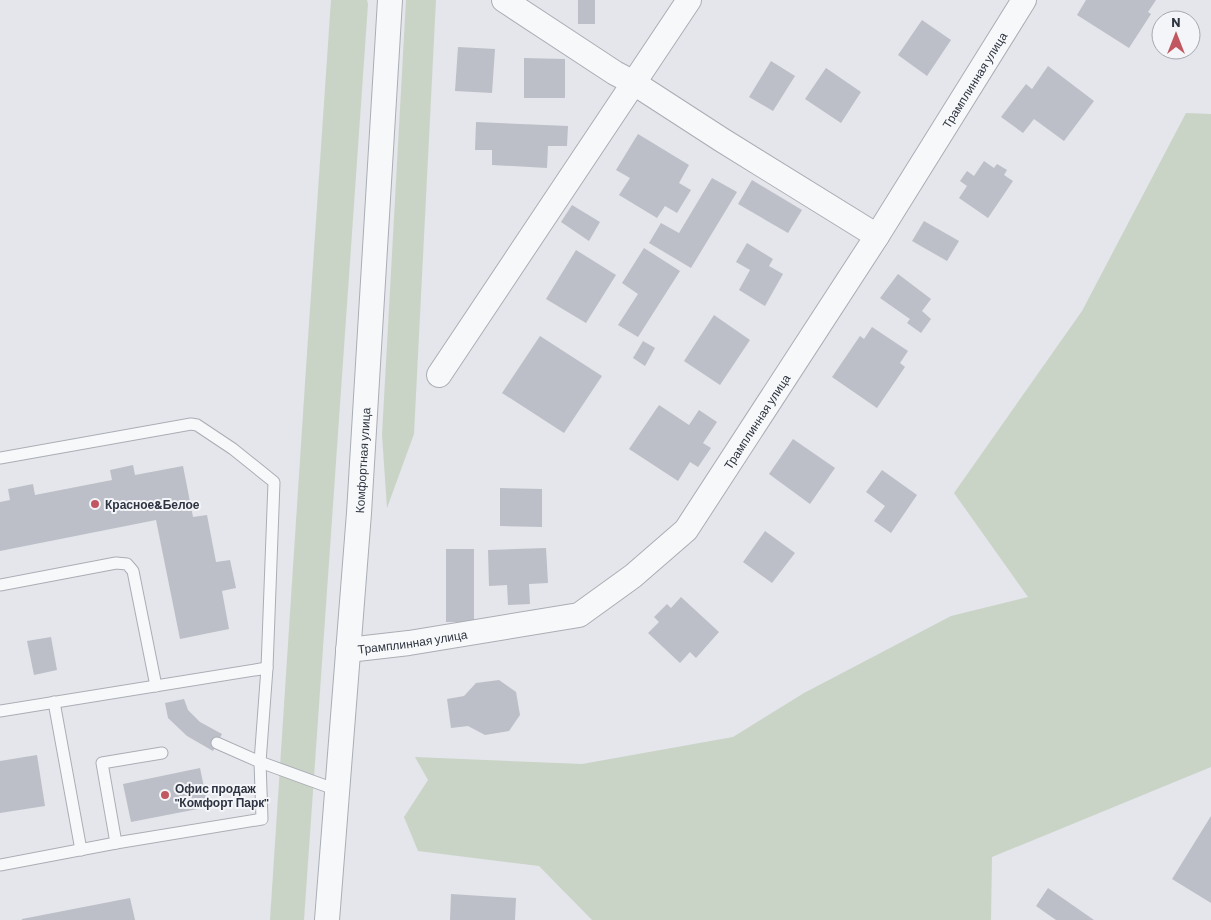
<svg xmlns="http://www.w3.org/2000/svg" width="1211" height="920" font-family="Barlow,sans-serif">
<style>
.green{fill:#c9d4c6}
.building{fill:#bcbfc7}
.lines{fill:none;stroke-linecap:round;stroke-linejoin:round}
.service-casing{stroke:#aaadb5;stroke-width:13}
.minor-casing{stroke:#aaadb5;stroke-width:26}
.service{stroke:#f7f8f9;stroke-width:11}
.minor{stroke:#f7f8f9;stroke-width:24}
.poi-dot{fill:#c15861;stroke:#f4f5f8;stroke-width:2}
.labels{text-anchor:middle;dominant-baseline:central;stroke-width:4;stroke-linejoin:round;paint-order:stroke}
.street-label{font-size:12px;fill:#2e3441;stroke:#f4f5f8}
.poi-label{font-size:12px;font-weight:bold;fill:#2e3441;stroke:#f4f5f8;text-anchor:start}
</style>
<rect width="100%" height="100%" fill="#e4e6eb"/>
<!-- green -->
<g class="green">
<polygon points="331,0 367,0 368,4 304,920 270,920 306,368"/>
<polygon points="406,0 436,0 414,434 387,508 382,435"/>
<polygon points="1186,113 1211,114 1211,767 992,857 991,920 592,920 539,866 418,851 404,817 428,780 415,757 582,764 733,737 804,693 951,616 1028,597 954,493 1082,311"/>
</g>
<!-- building -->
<g class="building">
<rect x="578" y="0" width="17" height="24"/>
<polygon points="1086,0 1156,0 1148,12 1151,14 1129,48 1077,15"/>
<polygon points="922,20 951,40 927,76 898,55"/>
<polygon points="458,47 495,49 492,93 455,91"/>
<polygon points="524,58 565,59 565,98 524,98"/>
<polygon points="771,61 795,76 773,111 749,97"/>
<polygon points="1048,66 1094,101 1064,141 1034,119 1023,133 1001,117 1026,84 1032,89"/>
<polygon points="826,68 861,92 841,123 805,99"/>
<polygon points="476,122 568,126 567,146 548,146 547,168 492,165 492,150 475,150"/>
<polygon points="638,134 689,165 679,183 691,190 677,213 665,206 657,218 619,195 630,178 616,170"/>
<polygon points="984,161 994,168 997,164 1007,170 1004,175 1013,181 988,218 959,198 967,186 960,181 967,171 974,176"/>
<polygon points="712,178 737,192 691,268 649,243 661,223 679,233"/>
<polygon points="752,180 802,210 788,233 738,204"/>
<polygon points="572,205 600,222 589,241 561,222"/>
<polygon points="924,221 959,241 947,261 912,241"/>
<polygon points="747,243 773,259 769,266 783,274 765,306 739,290 750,270 736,262"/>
<polygon points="644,248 680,271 638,337 618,325 638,294 622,283"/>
<polygon points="576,250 616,275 586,323 546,299"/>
<polygon points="898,274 931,299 922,311 931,319 921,333 907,323 910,319 880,298"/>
<polygon points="714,315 750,340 720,385 684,361"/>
<polygon points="872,327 908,351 900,363 905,367 877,408 832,377 860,336 864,339"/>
<polygon points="540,336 602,376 564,433 502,393"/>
<polygon points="643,341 655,348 645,366 633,358"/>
<polygon points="659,405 689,425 699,410 717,422 703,443 711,448 698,467 690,462 678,481 629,449"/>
<polygon points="793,439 835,468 810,504 769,474"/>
<polygon points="133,465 135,475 183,466 193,517 207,515 216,562 230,560 236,588 222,591 229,629 180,639 156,520 0,551 0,502 10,500 8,489 33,484 35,495 112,480 110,470"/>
<polygon points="882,470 917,495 891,533 874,521 885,506 866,492"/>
<polygon points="500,488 542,489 542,527 500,526"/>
<polygon points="765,531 795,553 772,583 743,562"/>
<polygon points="546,548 548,583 529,584 530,604 508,605 507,585 489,586 488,550"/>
<rect x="446" y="549" width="28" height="73"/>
<polygon points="681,597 719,632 696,658 690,652 680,663 648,633 659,622 654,617 667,604 671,608"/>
<polygon points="51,637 57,670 34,675 27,641"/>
<polygon points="499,680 516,692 520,715 509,731 485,735 468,726 451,728 447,699 464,696 476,683"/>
<polygon points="184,699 188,710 200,722 222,734 213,751 187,736 168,718 165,703"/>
<polygon points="37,755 45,806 0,813 0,761"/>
<polygon points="200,768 208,807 131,822 123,784"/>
<polygon points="1211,816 1211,903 1172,879"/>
<polygon points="1048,888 1094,920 1056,920 1036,906"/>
<polygon points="451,894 516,898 515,920 450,920"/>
<polygon points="130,898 135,920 22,920 22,919"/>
</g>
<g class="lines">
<defs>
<g id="service">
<polyline points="0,458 191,424 197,425 233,449 274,482 267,668"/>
<polyline points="0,585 116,563 127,564 133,571 156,686"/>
<polyline points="54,702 81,850"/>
<polyline points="0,711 267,668 260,762 262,819 116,843 0,865"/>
<polyline points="217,743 260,762 337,790"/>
<polyline points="116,843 102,763 162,753"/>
</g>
<g id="minor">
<polyline points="504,0 615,73 634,83 722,140 877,236"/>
<polyline points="439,375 689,0"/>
<path id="s1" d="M 348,650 L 409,643 L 579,615 L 633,576 L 686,530 L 877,236 L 1024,0"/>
<path id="s2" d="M 327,920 L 359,513 L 390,0"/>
</g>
</defs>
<!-- service casing -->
<use href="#service" class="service-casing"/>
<!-- minor casing -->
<use href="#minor" class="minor-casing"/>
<!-- service -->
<use href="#service" class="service"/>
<!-- minor -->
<use href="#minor" class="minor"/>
</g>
<!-- markers -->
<g class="poi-dot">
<circle cx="95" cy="504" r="5"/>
<circle cx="165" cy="795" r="5"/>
</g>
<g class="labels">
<!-- street labels -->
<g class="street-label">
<text stroke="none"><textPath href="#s1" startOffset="905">Трамплинная улица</textPath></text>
<text stroke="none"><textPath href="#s1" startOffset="500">Трамплинная улица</textPath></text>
<text stroke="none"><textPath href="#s2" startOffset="461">Комфортная улица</textPath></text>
<text stroke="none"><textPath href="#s1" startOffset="65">Трамплинная улица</textPath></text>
</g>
<!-- poi labels -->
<g class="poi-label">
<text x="105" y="504">Красное&amp;Белое</text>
<text x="175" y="788">Офис продаж<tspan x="175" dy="14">"Комфорт Парк"</tspan></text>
</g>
</g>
<!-- north arrow -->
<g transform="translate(1176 35)"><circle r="24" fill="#f4f5f8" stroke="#a5a8af"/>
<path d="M0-4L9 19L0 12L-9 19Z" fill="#c15861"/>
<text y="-8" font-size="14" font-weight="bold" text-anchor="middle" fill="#2e3441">N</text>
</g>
</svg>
